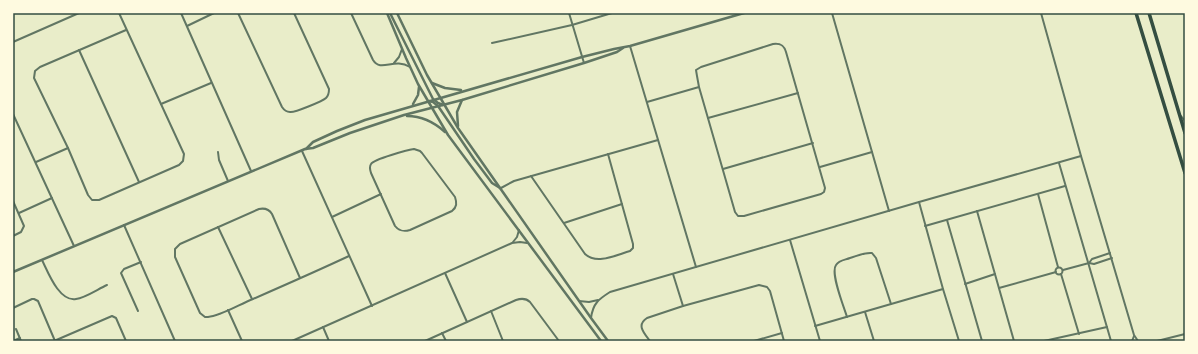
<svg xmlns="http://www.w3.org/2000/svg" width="1198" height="354" font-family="Ubuntu,sans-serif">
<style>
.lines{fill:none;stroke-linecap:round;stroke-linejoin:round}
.minor{stroke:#617663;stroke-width:2}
.tertiary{stroke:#617663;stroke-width:2.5}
.primary{stroke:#344e41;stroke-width:3.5}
.neatline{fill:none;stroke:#344e41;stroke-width:1.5}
</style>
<rect width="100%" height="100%" fill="#e9edc9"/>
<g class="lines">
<!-- minor -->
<g class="minor">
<polyline points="119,13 184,154 183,161 179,165 99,200 92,200 88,195 68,148 34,78 35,71 40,67 126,30"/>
<polyline points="181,13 251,171"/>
<path d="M 238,13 L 282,107 C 284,110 286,112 290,112 C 294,113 323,101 326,98 C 329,95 329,92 329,89 L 294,13"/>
<path d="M 351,13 L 373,60 C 381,73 394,57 410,67"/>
<polyline points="569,13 584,63"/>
<polyline points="832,13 889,211"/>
<polyline points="1041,13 1081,156 1134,335 1138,341"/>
<polyline points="187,26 214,13"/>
<polyline points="13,42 79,13"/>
<polyline points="492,43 572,25 612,13"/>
<path d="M 773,44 C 780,43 784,45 786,52 L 825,188 L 824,192 L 821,194 L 744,216 L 738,216 L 735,212 L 699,87 L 697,76 L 696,70 L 701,67 Z"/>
<polyline points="630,46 696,267"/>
<polyline points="79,50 139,182"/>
<polyline points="394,63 399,57 402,49"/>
<polyline points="647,102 699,87"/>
<polyline points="161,104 211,83"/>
<polyline points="13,114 74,246"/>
<polyline points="1181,116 1185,121"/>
<polyline points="708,118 798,93"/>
<path d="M 414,149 L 420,151 L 422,153 L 455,197 C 457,203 457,207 452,211 L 410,230 C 403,232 399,231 395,226 L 371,173 C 370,170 369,167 371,164 C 374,159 408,150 414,149 Z"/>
<polyline points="302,151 372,306"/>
<polyline points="218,152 219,160 228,181"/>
<polyline points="36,162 68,148"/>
<polyline points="1059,163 1111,341"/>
<polyline points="820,167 872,152"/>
<polyline points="723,169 813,143"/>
<path d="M 531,176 L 585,254 C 597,265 616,255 630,251 L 633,248 L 633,244 L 608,154"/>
<polyline points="501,188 514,181 658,140"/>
<polyline points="1038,194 1058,267"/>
<polyline points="13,201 24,226 21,232 13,236"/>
<polyline points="919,202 943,289 959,341"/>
<polyline points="977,211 1014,341"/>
<polyline points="19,213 52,198"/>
<polyline points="332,217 381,194"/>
<polyline points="947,220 982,341"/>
<polyline points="564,223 622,204"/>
<polyline points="124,225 175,341"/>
<polyline points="925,226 1065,186"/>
<polyline points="218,227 252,299"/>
<polyline points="790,240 820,341"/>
<polyline points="513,242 517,237 519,230"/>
<path d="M 42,260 C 48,272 59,302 76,299 C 85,298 98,289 107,285"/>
<polyline points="1089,263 1092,259 1110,253"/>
<circle cx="1059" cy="271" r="3.5"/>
<polyline points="1063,270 1089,263 1094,264 1112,258"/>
<polyline points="445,273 467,322"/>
<polyline points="673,274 683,306"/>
<polyline points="1061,274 1079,334"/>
<path d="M 300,278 L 272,214 C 269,209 264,208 259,209 L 180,244 L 175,249 L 175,257 L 200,313 L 205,317 L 208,317 C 221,316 240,304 253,299 C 285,285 317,271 349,256"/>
<polyline points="965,284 995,274"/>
<polyline points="999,288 1056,272"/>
<polyline points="579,301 589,302 598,300"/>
<polyline points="13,308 32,299 34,299 38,301 55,341"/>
<polyline points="228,310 242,341"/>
<polyline points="138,311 121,273 124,269 141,262"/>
<polyline points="491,311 503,341"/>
<polyline points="865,312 874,341"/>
<path d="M 847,317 C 844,307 830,273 836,265 C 839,260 845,260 850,258 C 857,256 865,252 872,253 L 876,258 L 891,304"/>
<path d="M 591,318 C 593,303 599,299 610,292 L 919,202 L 1081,156"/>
<polyline points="815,326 943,289"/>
<polyline points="323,327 329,341"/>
<polyline points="16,329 21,341"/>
<polyline points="442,333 446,341"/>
<polyline points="13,341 20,338"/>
<polyline points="54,341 112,316 116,318 126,341"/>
<polyline points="292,341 512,243 520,242 527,243"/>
<path d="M 425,341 L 516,300 C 522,298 526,298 530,302 L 559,341"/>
<path d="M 650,341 C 644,333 636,325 647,318 L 683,306 L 759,285 L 767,287 L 770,291 L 784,341"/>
<polyline points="754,341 782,333"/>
<polyline points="1044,341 1107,327"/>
<polyline points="1132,341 1134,336"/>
<polyline points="1157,341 1185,334"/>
</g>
<!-- tertiary -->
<g class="tertiary">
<polyline points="387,13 406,58 418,84 448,135 601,341"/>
<polyline points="390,13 433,99 438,103 443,105"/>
<polyline points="397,13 427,75 458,128 591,318 608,341"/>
<polyline points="432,83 445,88 461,90"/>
<polyline points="429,101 433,102 438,106 474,159 492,183 500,188"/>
<polyline points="413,104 418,95 419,87"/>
<path d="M 407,116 C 421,116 434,122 445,132"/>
<polyline points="458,126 457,112 462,100"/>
<polyline points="306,149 313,142 337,131 365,120 582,57 614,49 630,46 744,13"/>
<polyline points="13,272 305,149 313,148 350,133 404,115 462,100 584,63 617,52 623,48"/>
</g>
<!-- primary -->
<g class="primary">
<polyline points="1136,13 1185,173"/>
<polyline points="1149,13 1185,133"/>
</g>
</g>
<!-- border -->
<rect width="1198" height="354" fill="none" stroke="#fefae0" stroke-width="28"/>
<rect x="14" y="14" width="1170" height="326" class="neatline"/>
</svg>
